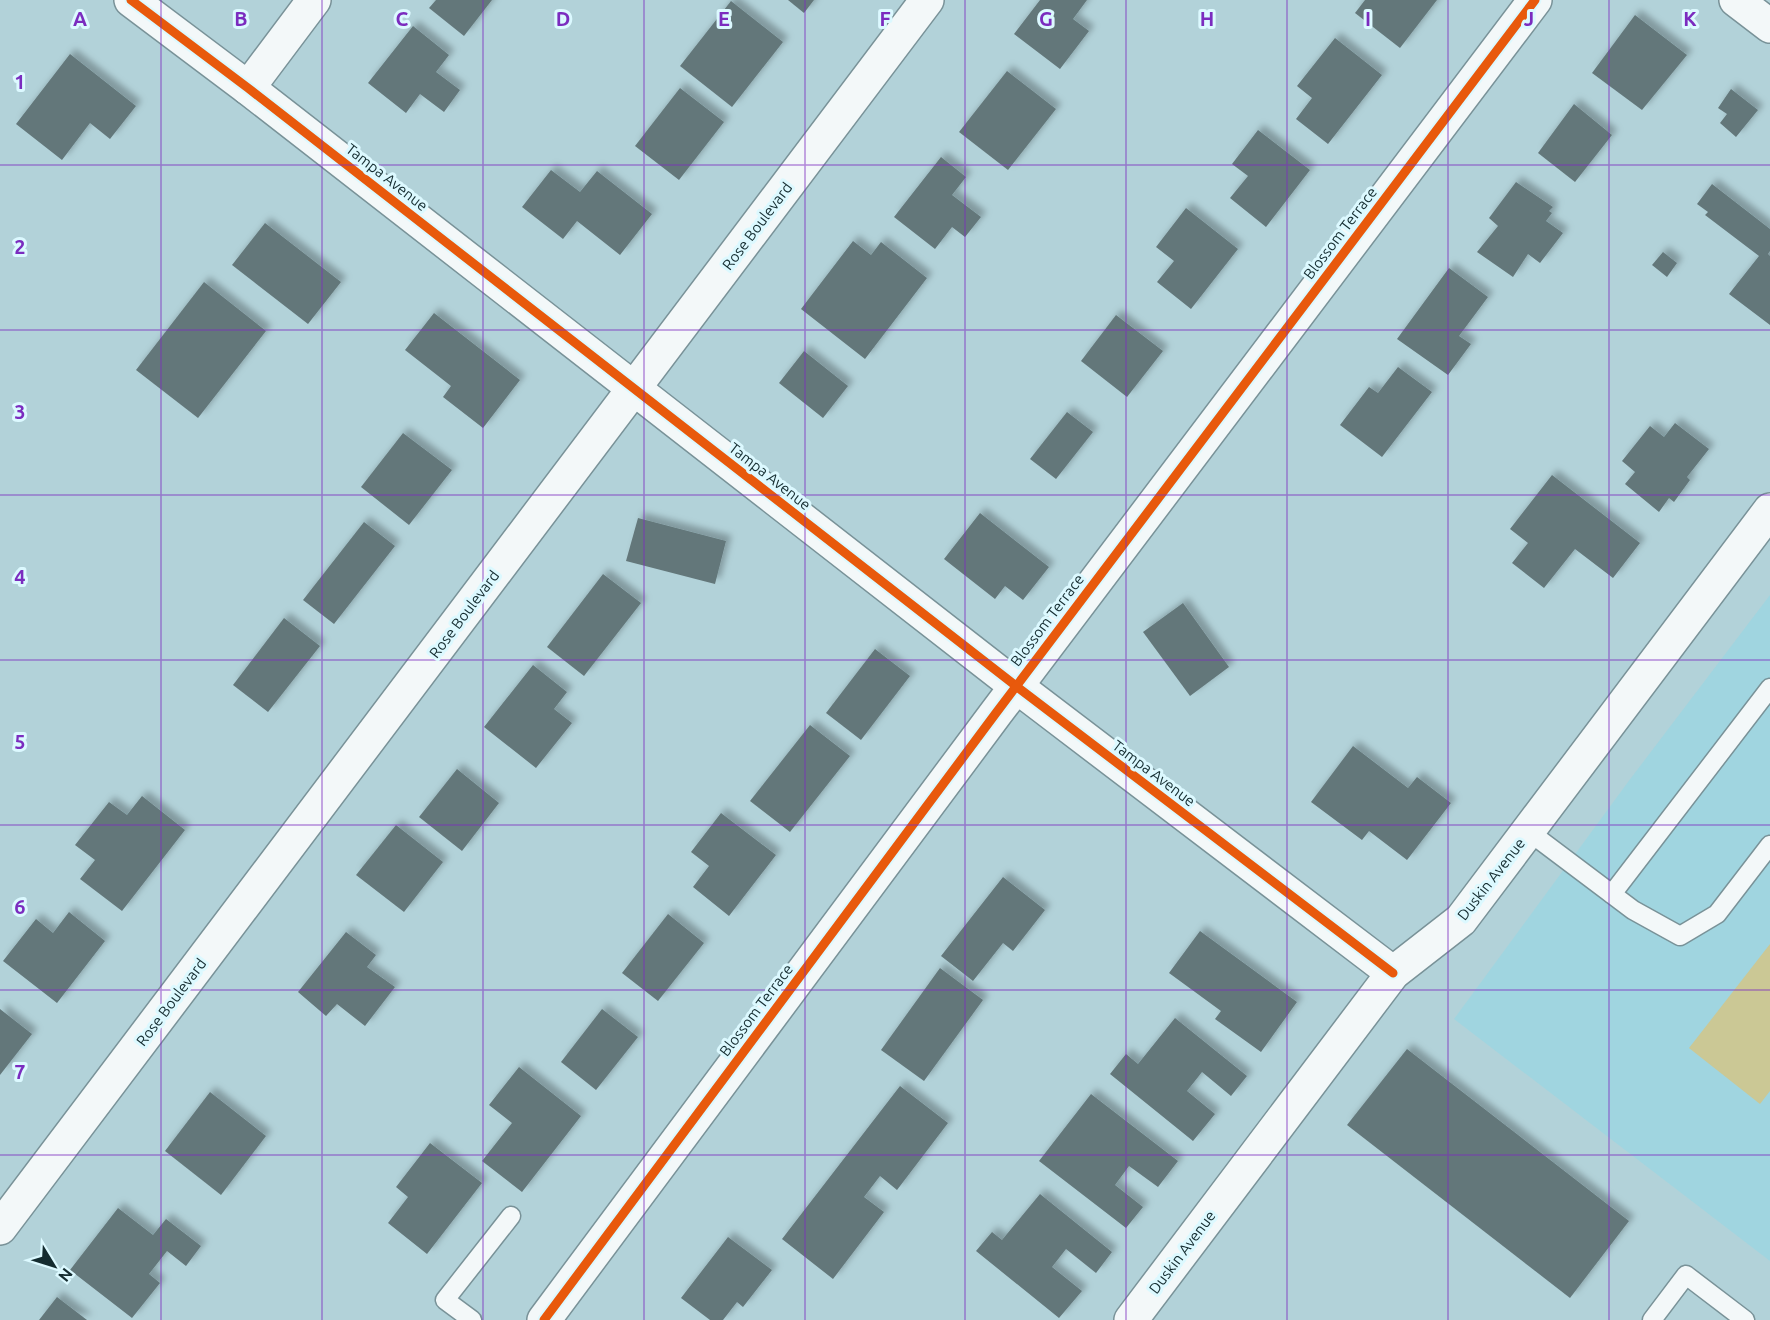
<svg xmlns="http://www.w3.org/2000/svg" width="1770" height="1320" font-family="Ubuntu,sans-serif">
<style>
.built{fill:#a0d5e0}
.green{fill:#cbc895}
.building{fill:#63777a;filter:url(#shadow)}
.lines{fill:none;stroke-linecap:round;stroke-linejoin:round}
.service-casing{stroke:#799298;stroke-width:21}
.minor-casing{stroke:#799298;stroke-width:36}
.service{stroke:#f3f8f9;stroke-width:18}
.minor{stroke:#f3f8f9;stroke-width:33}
.cycleway-casing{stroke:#dcf9ff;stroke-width:13}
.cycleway{stroke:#e8590c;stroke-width:9}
.grid{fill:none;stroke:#7b2cbf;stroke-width:1.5;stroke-opacity:0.55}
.labels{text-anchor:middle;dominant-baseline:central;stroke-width:6;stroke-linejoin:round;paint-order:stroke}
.street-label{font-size:15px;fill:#142c30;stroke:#dcf9ff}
.grid-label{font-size:20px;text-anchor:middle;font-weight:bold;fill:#7b2cbf;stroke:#dcf9ff;stroke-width:6;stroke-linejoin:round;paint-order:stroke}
</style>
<defs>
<filter id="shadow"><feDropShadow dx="5.5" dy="-5.5" stdDeviation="3" flood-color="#0004"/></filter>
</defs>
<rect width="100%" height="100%" fill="#b2d2d9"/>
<!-- built -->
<polygon class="built" points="1770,595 1770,1261 1454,1019 1628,782"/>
<!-- green -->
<polygon class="green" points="1770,944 1770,1091 1760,1104 1689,1048"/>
<!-- building -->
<g class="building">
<polygon points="436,0 492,0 464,36 429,8"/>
<polygon points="788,0 814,0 804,13"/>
<polygon points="1040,0 1087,0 1073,19 1089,31 1060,69 1014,34"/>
<polygon points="1365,0 1437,0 1400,48 1355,13"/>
<polygon points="731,1 783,42 732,107 680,66"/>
<polygon points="1635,15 1687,55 1642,110 1592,73"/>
<polygon points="413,26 449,55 436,72 460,90 444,112 420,94 406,113 368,83"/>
<polygon points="1335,38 1382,75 1328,144 1296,119 1312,98 1297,86"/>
<polygon points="70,54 136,106 110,139 90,123 62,160 16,124"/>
<polygon points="1007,71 1056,109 1008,170 959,132"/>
<polygon points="680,88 724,122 679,180 635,146"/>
<polygon points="1731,89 1758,110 1736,137 1720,123 1727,114 1718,108"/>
<polygon points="1574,104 1612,135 1575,182 1538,153"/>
<polygon points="1258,130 1310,170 1266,227 1230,198 1248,176 1232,164"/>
<polygon points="941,157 966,177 952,195 981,217 965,237 952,227 935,249 894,217"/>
<polygon points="551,170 580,192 597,171 652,214 620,255 577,221 563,239 522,207"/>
<polygon points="1516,182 1553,207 1549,211 1552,213 1546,221 1563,233 1540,263 1528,254 1513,277 1477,252 1498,226 1489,218"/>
<polygon points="1712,184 1770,229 1770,251 1768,254 1770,256 1770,325 1729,294 1759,256 1705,215 1708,212 1697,204"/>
<polygon points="1186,208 1238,249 1191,309 1157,282 1174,261 1156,247"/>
<polygon points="265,223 341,282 308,324 232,265"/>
<polygon points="853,241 871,255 881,242 927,278 865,359 801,309"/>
<polygon points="1663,252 1677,263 1667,277 1652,265"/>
<polygon points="1449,268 1488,297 1459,336 1471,344 1448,375 1397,339"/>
<polygon points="204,282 266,331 198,418 136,370"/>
<polygon points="434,313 520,380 483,428 443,397 451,386 405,350"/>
<polygon points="1116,315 1163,351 1127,397 1081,361"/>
<polygon points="804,351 848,386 823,418 779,383"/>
<polygon points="1398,367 1432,392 1382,457 1340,425 1369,387 1378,393"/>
<polygon points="1067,412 1093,432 1056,479 1030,459"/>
<polygon points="1675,423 1709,449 1687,477 1690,480 1674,502 1669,498 1659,512 1625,484 1635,472 1622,461 1650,426 1664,437"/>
<polygon points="403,433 452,470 409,525 361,487"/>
<polygon points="1552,475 1640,543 1613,578 1575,549 1544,588 1512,563 1528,543 1510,529"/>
<polygon points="980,513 1049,567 1023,600 1005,586 995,599 944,559"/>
<polygon points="638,518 726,541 715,584 626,561"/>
<polygon points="364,522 395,546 334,624 303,600"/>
<polygon points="603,574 641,603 584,676 547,647"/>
<polygon points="1183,603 1229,667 1190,696 1143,632"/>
<polygon points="284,618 320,646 268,712 233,685"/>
<polygon points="875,649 910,676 861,740 826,713"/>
<polygon points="533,665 567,692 554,709 572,723 536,768 484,727"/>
<polygon points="810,725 850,756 790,832 750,801"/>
<polygon points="1353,746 1408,788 1417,777 1451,803 1407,860 1369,831 1362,840 1311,802"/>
<polygon points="457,769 499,803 462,851 419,817"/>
<polygon points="142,796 185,830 122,911 80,879 95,860 75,845 109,802 127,815"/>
<polygon points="721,813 776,855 729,916 693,887 709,866 691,852"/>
<polygon points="396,825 443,862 404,912 356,875"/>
<polygon points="1003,877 1045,910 1013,951 1003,943 973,981 941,956"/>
<polygon points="69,912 105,941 57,1003 3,961 36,919 53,933"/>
<polygon points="668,914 704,943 658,1001 622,973"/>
<polygon points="1200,931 1297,1002 1261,1052 1215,1019 1221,1011 1169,973"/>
<polygon points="346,932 376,955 367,967 395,987 365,1026 337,1004 326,1016 298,992"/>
<polygon points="940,968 983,1000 924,1081 881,1050"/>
<polygon points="0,1009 32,1034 0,1075"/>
<polygon points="602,1009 638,1037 596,1090 561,1062"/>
<polygon points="1175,1018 1247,1076 1231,1096 1202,1072 1187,1091 1215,1114 1193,1141 1110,1074 1126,1054 1138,1064"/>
<polygon points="1407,1049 1629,1221 1570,1298 1347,1125"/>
<polygon points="519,1067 581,1116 522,1192 482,1161 512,1123 489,1105"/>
<polygon points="900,1086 948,1123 897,1190 880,1176 864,1197 884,1212 833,1279 782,1239"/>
<polygon points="210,1092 266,1136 221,1195 165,1151"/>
<polygon points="1091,1094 1178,1161 1158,1187 1129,1166 1115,1185 1143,1207 1126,1228 1039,1161"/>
<polygon points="430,1143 482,1183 427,1254 388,1223 408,1197 396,1187"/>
<polygon points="1040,1194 1112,1252 1096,1273 1066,1249 1052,1267 1082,1291 1059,1318 976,1251 992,1232 1002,1240"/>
<polygon points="118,1208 153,1235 166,1219 201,1246 186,1266 167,1251 149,1274 160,1283 132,1318 70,1270"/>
<polygon points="728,1237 772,1270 743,1307 737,1302 723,1320 710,1320 681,1298"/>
<polygon points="57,1297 87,1320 39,1320"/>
</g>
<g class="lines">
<defs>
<g id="service">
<polyline points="1528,831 1633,910 1680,936 1717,914 1770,845"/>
<polyline points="1612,894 1770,688"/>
<polyline points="472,1320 445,1300 511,1216"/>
<polyline points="1652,1320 1686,1275 1745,1320"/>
</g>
<g id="minor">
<polyline points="131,0 248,88 1016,686 1393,973"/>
<polyline points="1736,0 1770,26"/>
<polyline points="248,88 314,0"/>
<polyline points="0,1228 927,0"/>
<polyline points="544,1320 996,713 1535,0"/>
<polyline points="1131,1320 1393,973 1461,920 1770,510"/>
</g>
</defs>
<!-- service casing -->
<use href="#service" class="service-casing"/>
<!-- minor casing -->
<use href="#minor" class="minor-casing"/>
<!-- service -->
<use href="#service" class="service"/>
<!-- minor -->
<use href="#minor" class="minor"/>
<defs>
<g id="cycleway">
<polyline points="131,0 248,88 1016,686 1393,973"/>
<polyline points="544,1320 996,713 1535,0"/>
</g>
</defs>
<!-- cycleway casing -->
<use href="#cycleway" class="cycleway-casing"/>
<!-- cycleway -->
<use href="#cycleway" class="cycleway"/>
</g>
<!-- grid -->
<path class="grid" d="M 161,0 L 161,1320M 322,0 L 322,1320M 483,0 L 483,1320M 644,0 L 644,1320M 805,0 L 805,1320M 965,0 L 965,1320M 1126,0 L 1126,1320M 1287,0 L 1287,1320M 1448,0 L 1448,1320M 1609,0 L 1609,1320M 0,165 L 1770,165M 0,330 L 1770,330M 0,495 L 1770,495M 0,660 L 1770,660M 0,825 L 1770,825M 0,990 L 1770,990M 0,1155 L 1770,1155"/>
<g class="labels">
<!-- street labels -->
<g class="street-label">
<text transform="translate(387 177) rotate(38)">Tampa Avenue</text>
<text transform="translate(757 226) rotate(-53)">Rose Boulevard</text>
<text transform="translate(1340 233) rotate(-53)">Blossom Terrace</text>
<text transform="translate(770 476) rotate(38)">Tampa Avenue</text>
<text transform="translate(464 614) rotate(-53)">Rose Boulevard</text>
<text transform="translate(1047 620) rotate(-53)">Blossom Terrace</text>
<text transform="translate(1154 773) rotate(37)">Tampa Avenue</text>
<text transform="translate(1491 879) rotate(-52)">Duskin Avenue</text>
<text transform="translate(171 1002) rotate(-53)">Rose Boulevard</text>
<text transform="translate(756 1010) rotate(-53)">Blossom Terrace</text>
<text transform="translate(1182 1252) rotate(-53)">Duskin Avenue</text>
</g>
</g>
<g class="grid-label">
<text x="80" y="26">A</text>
<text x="241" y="26">B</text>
<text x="402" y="26">C</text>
<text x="563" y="26">D</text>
<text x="724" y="26">E</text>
<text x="885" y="26">F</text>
<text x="1046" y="26">G</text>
<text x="1207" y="26">H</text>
<text x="1368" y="26">I</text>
<text x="1529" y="26">J</text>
<text x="1690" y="26">K</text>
<text x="20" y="89">1</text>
<text x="20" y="254">2</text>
<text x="20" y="419">3</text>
<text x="20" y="584">4</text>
<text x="20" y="749">5</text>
<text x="20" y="914">6</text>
<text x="20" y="1079">7</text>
</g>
<!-- north arrow -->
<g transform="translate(54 1266) rotate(128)" stroke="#dcf9ff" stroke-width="4.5" paint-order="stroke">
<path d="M0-4.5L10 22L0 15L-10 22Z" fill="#142c30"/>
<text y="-9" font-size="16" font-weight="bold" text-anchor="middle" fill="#142c30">N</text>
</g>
</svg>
